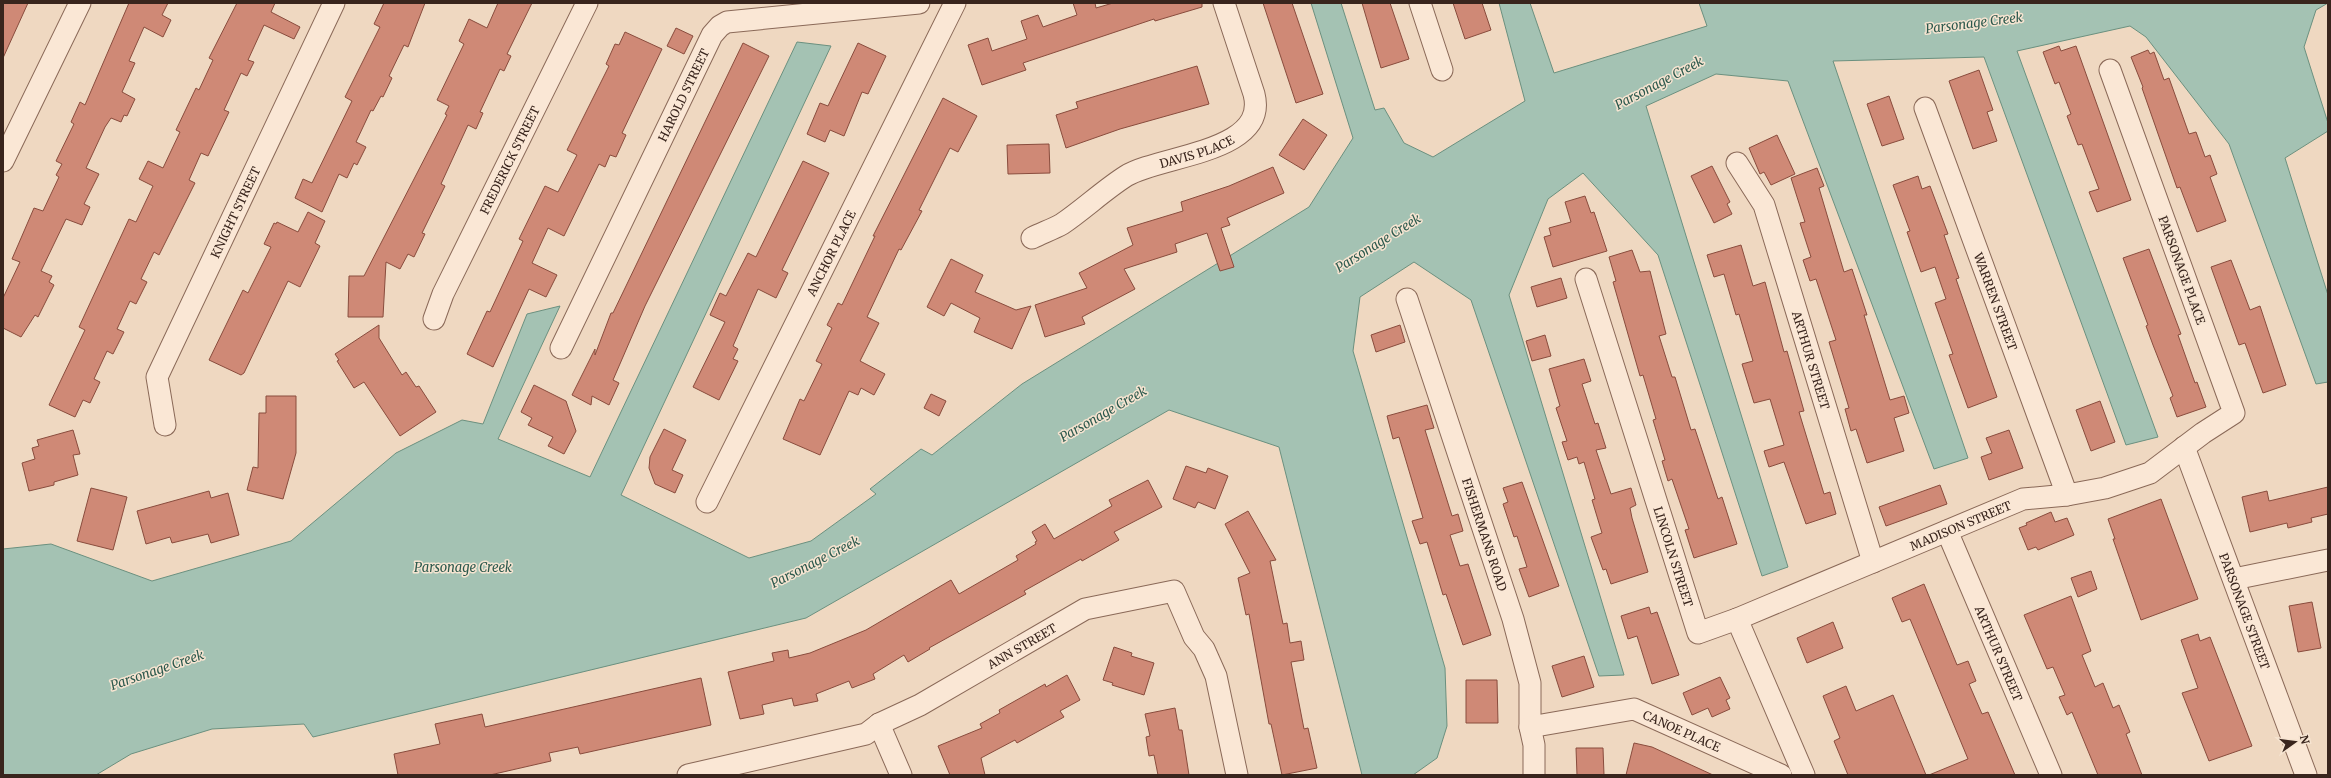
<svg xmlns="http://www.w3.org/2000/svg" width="2331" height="778" font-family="Merriweather,serif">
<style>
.water{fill:#a4c2b3;stroke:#6b907f}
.building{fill:#cf8976;stroke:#894c3d}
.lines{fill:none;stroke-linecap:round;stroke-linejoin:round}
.street-casing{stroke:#8a6958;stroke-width:23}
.street{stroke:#fae7d5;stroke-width:21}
.labels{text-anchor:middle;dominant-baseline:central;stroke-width:3;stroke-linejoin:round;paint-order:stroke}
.street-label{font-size:12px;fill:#39251d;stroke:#f6e4d1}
.water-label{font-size:13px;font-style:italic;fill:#2c594d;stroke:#f6e4d1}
</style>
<rect width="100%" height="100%" fill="#efd8c1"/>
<!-- water -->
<polygon class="water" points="1311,3 1341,3 1375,110 1384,108 1404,143 1433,157 1525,101 1499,3 1530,3 1554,73 1707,26 1699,3 2328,3 2316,10 2304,47 2328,123 2328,131 2285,158 2328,295 2328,382 2316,384 2229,144 2146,37 2130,26 2017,51 2158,437 2126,445 1984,57 1833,61 1968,458 1934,469 1788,81 1716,74 1646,106 1788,567 1762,576 1658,255 1583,173 1548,199 1509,295 1624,675 1599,676 1471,300 1414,262 1360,297 1353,351 1445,668 1447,726 1437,758 1413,775 1362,775 1279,447 1169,410 806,618 313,737 304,724 212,729 131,754 96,775 3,775 3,549 51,544 152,581 291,541 396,453 462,420 483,424 527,314 560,306 498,439 590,477 797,42 831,46 621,495 749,558 811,541 876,494 870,489 921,449 932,455 1022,384 1309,207 1353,138"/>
<!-- building -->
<g class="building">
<polygon points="3,3 28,3 3,58"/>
<polygon points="129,3 168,3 162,15 171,20 163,37 144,27 129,61 135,63 122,92 135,99 127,116 124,115 121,122 111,118 105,127 86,168 99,174 84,204 90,207 82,225 66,219 41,271 52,276 49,282 54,285 38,317 35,315 21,337 3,328 3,298 20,262 12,259 34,208 43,211 59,177 56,175 62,164 56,161 74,124 71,122 80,102 85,105"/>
<polygon points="237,3 275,3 271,12 300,27 294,39 264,25 248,60 254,62 247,76 241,73 224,110 229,112 208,156 201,153 189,180 195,183 159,255 154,252 141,279 147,282 136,304 130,301 117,329 124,332 113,354 107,351 94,379 100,382 90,403 83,400 75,417 49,405 85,330 79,327 129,219 136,222 153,186 139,179 148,161 163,168 180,132 176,130 196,88 199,90 213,60 209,58"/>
<polygon points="384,3 425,3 408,47 404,45 389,76 392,78 383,97 381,96 373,111 371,110 356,142 366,147 357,165 354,163 347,178 339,174 322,212 295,198 303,179 312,183 352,101 345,97 380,27 374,24"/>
<polygon points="498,3 532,3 507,54 511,56 504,71 500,69 480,112 483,113 476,129 468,125 441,184 445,186 422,233 425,234 414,257 408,254 400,269 386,262 383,317 348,317 349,276 364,276 447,115 445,114 449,106 437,100 464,44 459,41 469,19 487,28"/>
<polygon points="1073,3 1095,3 1096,8 1113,3 1202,3 1202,7 1155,21 1154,19 1023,63 1026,70 982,85 968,45 988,38 992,51 1027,39 1021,21 1038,15 1043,27 1077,15"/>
<polygon points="1263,3 1292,3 1323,94 1296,103"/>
<polygon points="1362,3 1390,3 1409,59 1381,68"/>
<polygon points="1453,3 1482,3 1491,30 1465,39"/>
<polygon points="676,28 693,36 684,54 667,46"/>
<polygon points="625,32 662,49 622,133 626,135 616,157 610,155 605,167 599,164 564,236 548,228 532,263 557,275 546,297 529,289 493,367 467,354 487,311 490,312 523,241 519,239 545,186 558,192 577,155 567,150 609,66 606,64 615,44 619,45"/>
<polygon points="743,43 769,56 645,306 613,380 619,383 609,405 592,396 591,405 572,395 595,349 595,355 611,313 613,313"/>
<polygon points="858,43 886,56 868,94 862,92 844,136 830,130 825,142 807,134 820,103 828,106"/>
<polygon points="2059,46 2061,51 2076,46 2131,200 2097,212 2089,192 2099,189 2082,144 2078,145 2067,116 2071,114 2059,82 2055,84 2043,52"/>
<polygon points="2148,50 2150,54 2154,52 2164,80 2169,78 2189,134 2196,132 2205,157 2210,155 2217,174 2210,177 2226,221 2197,232 2180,187 2177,188 2142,88 2143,87 2131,57"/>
<polygon points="1197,66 1209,104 1120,129 1066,148 1056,115 1078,108 1076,102"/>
<polygon points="1979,70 1993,110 1987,112 1997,141 1973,149 1949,81"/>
<polygon points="1889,96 1904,139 1882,146 1867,104"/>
<polygon points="943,98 977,116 958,152 950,148 919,210 922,211 901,250 899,249 867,317 879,323 860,361 885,374 874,395 861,388 858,395 849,391 820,455 783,439 800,399 804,401 822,364 816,361 832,328 827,325 838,303 842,305 875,236 873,236"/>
<polygon points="1303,119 1327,135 1304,170 1279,155"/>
<polygon points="1777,135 1795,174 1771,185 1764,172 1760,174 1749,148"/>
<polygon points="1049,144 1050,173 1008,174 1007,145"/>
<polygon points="803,161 829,173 782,270 788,273 776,298 758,289 733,346 738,349 733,359 738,361 719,400 693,387 725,322 710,315 720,293 726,296 748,253 756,257"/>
<polygon points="1712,166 1730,202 1727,204 1732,214 1714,223 1691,176"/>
<polygon points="1273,167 1284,193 1227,218 1230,225 1221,228 1234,267 1220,271 1207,233 1175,244 1177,252 1124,269 1135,289 1082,317 1085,324 1045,337 1035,305 1087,288 1079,273 1133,245 1127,228 1183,211 1181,202 1229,186"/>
<polygon points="1817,168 1824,186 1819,188 1844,272 1852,269 1867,315 1864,315 1890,400 1904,396 1909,413 1894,418 1904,451 1867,463 1856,429 1851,431 1845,409 1849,408 1829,342 1836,340 1816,279 1810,281 1803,260 1811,257 1800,223 1805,222 1791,178"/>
<polygon points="1918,176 1922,189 1930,186 1948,234 1944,235 1959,278 1956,279 1997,397 1968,408 1949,355 1953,354 1935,303 1946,299 1935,267 1921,272 1907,232 1910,231 1893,185"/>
<polygon points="1585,196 1591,213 1594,212 1607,251 1553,267 1544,237 1551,235 1549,228 1571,222 1565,202"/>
<polygon points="308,212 325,221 315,243 320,246 300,287 288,281 244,373 241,375 209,360 243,290 248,293 271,247 264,244 274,223 276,224 277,222 298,232"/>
<polygon points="1741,245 1753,286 1765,282 1784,352 1787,351 1804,411 1799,412 1824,494 1830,492 1836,514 1806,524 1784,462 1769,467 1764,451 1784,445 1770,399 1754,403 1742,364 1753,361 1739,314 1736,315 1724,274 1714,277 1707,255"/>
<polygon points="2149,249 2181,334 2178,335 2195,383 2197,382 2206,407 2177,417 2170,398 2173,396 2153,345 2146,326 2148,325 2123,258"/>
<polygon points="1632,250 1640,272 1650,271 1666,334 1659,336 1672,377 1675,377 1691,430 1695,429 1718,499 1722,497 1737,544 1694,558 1685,530 1689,529 1672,479 1668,481 1662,461 1665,460 1653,420 1656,419 1643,375 1640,376 1613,282 1616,281 1609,257"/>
<polygon points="951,259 983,275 975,292 1016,310 1031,306 1012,349 974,332 980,318 951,303 944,316 927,307"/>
<polygon points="2231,260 2250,310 2260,306 2286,385 2263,393 2245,343 2239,345 2211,267"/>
<polygon points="1561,278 1567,298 1537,307 1531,287"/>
<polygon points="379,325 379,338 402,375 406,372 416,387 419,386 436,412 400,436 364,382 354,388 337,361 339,360 335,354"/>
<polygon points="1400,325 1405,342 1376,352 1371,335"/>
<polygon points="1545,335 1551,356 1532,361 1526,341"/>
<polygon points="1584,359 1591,381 1582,384 1595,424 1598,423 1606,448 1596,450 1611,494 1631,488 1636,505 1630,508 1632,518 1648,572 1611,584 1606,569 1603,570 1591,537 1602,533 1592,500 1595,499 1584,462 1579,464 1577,457 1568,460 1562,442 1567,441 1556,408 1560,406 1549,369"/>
<polygon points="534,385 566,401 576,431 564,454 548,446 553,437 528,425 532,418 521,412"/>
<polygon points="931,394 946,401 939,416 924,408"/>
<polygon points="266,396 296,396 296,453 283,499 247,490 253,467 258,468 259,413 266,413"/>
<polygon points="2100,401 2115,442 2091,451 2076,410"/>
<polygon points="1427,405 1434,428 1425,430 1452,516 1458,514 1463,531 1450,535 1460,566 1468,564 1491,635 1463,645 1446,594 1443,595 1427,542 1420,544 1412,521 1423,518 1399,437 1393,439 1387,416"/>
<polygon points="664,429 686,440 672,470 683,475 675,493 655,484 649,468 650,457"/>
<polygon points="73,430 80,454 73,455 78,475 54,482 54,485 29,491 22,463 35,459 32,448 39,446 37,440"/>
<polygon points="2009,430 2023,468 1989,480 1981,457 1992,453 1986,438"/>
<polygon points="1186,466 1206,473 1208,468 1228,476 1215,509 1198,502 1195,508 1173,499"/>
<polygon points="1148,480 1162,507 1114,532 1119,540 1082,561 1081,559 1024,591 1026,594 929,648 930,649 908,662 904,655 873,674 875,679 852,688 849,681 816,694 818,701 794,706 792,698 762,705 764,714 740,719 728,672 774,661 772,653 788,650 789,658 810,653 866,630 951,580 959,594 1018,560 1016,556 1036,544 1035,542 1037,541 1032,532 1045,524 1054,539 1112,506 1109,500"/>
<polygon points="1522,482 1559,586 1529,597 1519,569 1527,567 1517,536 1514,537 1503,504 1508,502 1503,488"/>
<polygon points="1940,485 1947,504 1886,526 1879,507"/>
<polygon points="2328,487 2328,514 2311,518 2312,522 2288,528 2287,523 2250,532 2242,497 2267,491 2269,501"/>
<polygon points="91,488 127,497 113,550 77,541"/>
<polygon points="209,491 211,498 228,493 239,535 211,543 208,534 172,543 170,537 146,544 137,511"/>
<polygon points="2161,499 2198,599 2141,620 2113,539 2115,539 2108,519"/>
<polygon points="1248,511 1276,560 1270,561 1283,624 1287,623 1290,643 1301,641 1304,660 1291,662 1304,729 1308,728 1317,768 1282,775 1271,724 1269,724 1249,614 1246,615 1238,578 1250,573 1225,524"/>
<polygon points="2051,512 2055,522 2067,518 2074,535 2038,550 2036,547 2028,550 2019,528 2027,525 2026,523"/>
<polygon points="2091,571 2097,589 2078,597 2071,578"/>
<polygon points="1924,584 1957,665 1968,661 1976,681 1969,684 1982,714 1988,712 2015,775 1929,775 1968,759 1910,619 1902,622 1892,598"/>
<polygon points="2071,596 2091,651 2082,655 2095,687 2103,683 2113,708 2119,705 2130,732 2126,734 2142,775 2098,775 2072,712 2067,715 2059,697 2065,695 2053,667 2047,669 2024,615"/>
<polygon points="2312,602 2321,648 2298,652 2289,606"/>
<polygon points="1649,607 1651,614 1657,612 1679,675 1652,684 1637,636 1628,639 1621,616"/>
<polygon points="1833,622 1843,648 1807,663 1797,638"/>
<polygon points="2198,634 2200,641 2210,637 2252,746 2209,761 2182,693 2198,688 2181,640"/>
<polygon points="1114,647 1132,653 1131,656 1154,663 1144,695 1112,685 1113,683 1103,680"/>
<polygon points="1584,656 1594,687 1562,697 1552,666"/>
<polygon points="1067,675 1080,700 1060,711 1064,717 1017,743 1015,740 981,758 985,775 950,775 938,746 982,728 980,724 1000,713 999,710 1045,684 1046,687"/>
<polygon points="1720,677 1730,698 1726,700 1730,709 1712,717 1708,708 1692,715 1683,693"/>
<polygon points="701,678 711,725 580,754 578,747 549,753 551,761 490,775 398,775 394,754 440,744 435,724 482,714 485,727"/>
<polygon points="1466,680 1497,680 1498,723 1466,723"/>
<polygon points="1846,686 1856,711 1893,695 1926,775 1848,775 1834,741 1840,738 1823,696"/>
<polygon points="1175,708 1179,730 1182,730 1189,775 1158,775 1154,755 1149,756 1146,737 1150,736 1145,714"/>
<polygon points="1634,743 1652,747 1713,775 1626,775"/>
<polygon points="1576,748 1603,748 1604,775 1577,775"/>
</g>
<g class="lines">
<defs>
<g id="street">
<polyline points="1420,3 1442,70"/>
<path id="s1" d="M 1925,108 L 2067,495"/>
<polyline points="3,161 80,3"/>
<path id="s2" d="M 1737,163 L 1764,205 L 1873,562"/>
<path id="s3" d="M 1032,238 C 1042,233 1053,229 1062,224 C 1084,209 1104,190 1126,176 C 1160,155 1269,153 1254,94 L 1224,3"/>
<path id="s4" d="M 1586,279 L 1698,633 L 1737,619 L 2023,499 L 2067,495 L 2105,488 L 2150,473 L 2203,433 L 2234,413 L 2110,70"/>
<path id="s5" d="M 1407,299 L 1513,619 L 1530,683 L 1530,727 L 1534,745 L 1534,775"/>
<path id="s6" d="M 434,319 L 443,294 L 587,3"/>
<path id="s7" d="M 561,348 L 712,35 L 720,26 L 727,22 L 919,3"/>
<path id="s8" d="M 165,425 L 157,377 L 334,3"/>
<path id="s9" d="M 2184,447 L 2306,775"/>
<path id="s10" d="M 707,502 L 955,3"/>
<path id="s11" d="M 1947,531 L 2051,775"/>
<polyline points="2234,579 2328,560"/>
<polyline points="1737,619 1804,775"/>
<polyline points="879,724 901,775"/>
<path id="s12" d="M 1530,727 L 1634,709 L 1781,775"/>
<path id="s13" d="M 688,775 L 866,734 L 879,724 L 920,705 L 1085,609 L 1174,591 L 1194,637 L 1204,649 L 1216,676 L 1237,775"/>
</g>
</defs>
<!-- street casing -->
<use href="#street" class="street-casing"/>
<!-- street -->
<use href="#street" class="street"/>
</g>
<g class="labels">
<!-- street labels -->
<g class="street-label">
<text stroke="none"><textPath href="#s7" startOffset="281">HAROLD STREET</textPath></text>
<text stroke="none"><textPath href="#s3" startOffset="188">DAVIS PLACE</textPath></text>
<text stroke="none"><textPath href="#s6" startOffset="176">FREDERICK STREET</textPath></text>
<text stroke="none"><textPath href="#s8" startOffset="231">KNIGHT STREET</textPath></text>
<text stroke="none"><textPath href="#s10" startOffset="278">ANCHOR PLACE</textPath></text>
<text transform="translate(2182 270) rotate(70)">PARSONAGE PLACE</text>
<text stroke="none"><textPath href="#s1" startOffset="206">WARREN STREET</textPath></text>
<text stroke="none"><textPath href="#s2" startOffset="212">ARTHUR STREET</textPath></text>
<text stroke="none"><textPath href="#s4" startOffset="655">MADISON STREET</textPath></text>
<text stroke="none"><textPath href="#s5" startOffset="248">FISHERMANS ROAD</textPath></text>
<text stroke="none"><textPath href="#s4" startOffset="291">LINCOLN STREET</textPath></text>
<text stroke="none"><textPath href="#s9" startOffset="175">PARSONAGE STREET</textPath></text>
<text stroke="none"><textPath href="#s13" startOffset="362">ANN STREET</textPath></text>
<text stroke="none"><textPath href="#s11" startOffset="133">ARTHUR STREET</textPath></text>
<text stroke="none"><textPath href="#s12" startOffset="158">CANOE PLACE</textPath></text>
</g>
<!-- water labels -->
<g class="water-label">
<text transform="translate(1974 23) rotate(-7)">Parsonage Creek</text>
<text transform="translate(1659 83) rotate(-28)">Parsonage Creek</text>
<text transform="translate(1378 243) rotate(-32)">Parsonage Creek</text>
<text transform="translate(1103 414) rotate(-30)">Parsonage Creek</text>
<text transform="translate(815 562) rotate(-27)">Parsonage Creek</text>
<text x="463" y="567">Parsonage Creek</text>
<text transform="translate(157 670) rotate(-19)">Parsonage Creek</text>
</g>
</g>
<!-- border -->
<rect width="2331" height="778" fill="none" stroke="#39251d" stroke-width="8"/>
<!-- north arrow -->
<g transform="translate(2295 742) rotate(76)" stroke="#f6e4d1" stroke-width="3" paint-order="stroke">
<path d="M0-3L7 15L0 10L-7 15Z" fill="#39251d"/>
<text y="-6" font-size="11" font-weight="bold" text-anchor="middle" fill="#39251d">N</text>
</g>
</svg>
